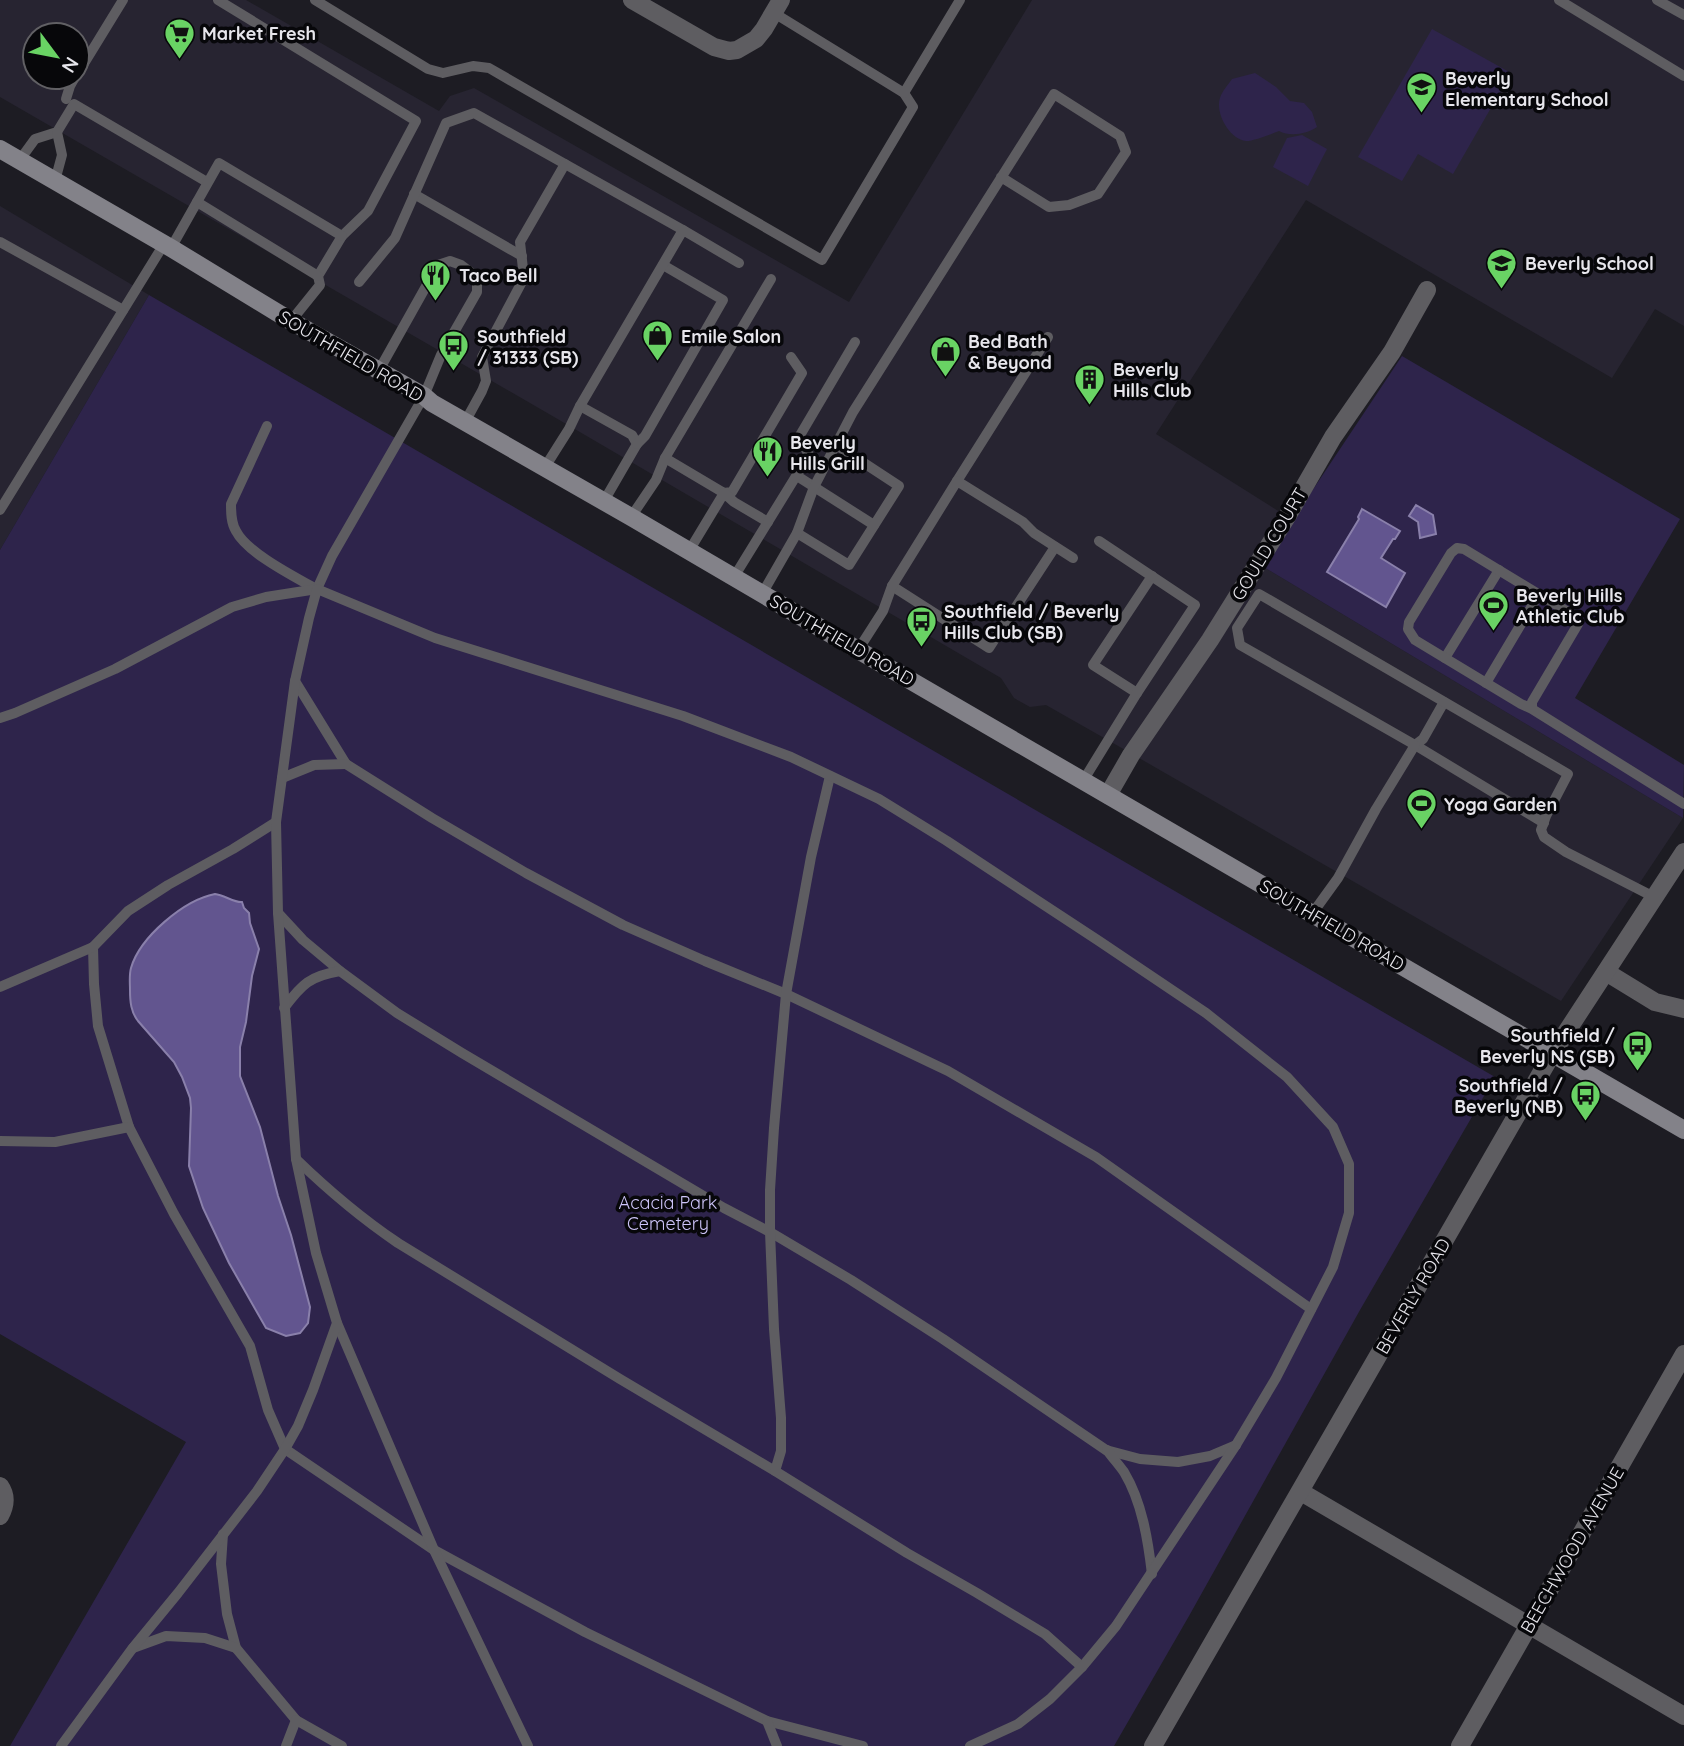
<svg xmlns="http://www.w3.org/2000/svg" width="1684" height="1746" font-family="Quicksand,sans-serif">
<style>
.built{fill:#272431;fill-rule:evenodd}
.green{fill:#2e244b}
.water{fill:#62558f;stroke:#8a80ab;stroke-width:2}
.lines{fill:none;stroke-linecap:round;stroke-linejoin:round}
.service{stroke:#5e5d61;stroke-width:10}
.minor{stroke:#5e5d61;stroke-width:18}
.tertiary{stroke:#5e5d61;stroke-width:18}
.secondary{stroke:#838289;stroke-width:18}
.labels{text-anchor:middle;dominant-baseline:central;stroke-width:7;stroke-linejoin:round;paint-order:stroke}
.poi-label{font-size:18px;font-weight:bold;fill:#e7e6ec;stroke:#07070a;text-anchor:start}
.street-label{font-size:18px;fill:#e7e6ec;stroke:#07070a}
.park-label{font-size:18px;fill:#cdc4f9;stroke:#07070a}
</style>
<rect width="100%" height="100%" fill="#1d1c23"/>
<!-- built -->
<g class="built">
<path d="M 0,0 L 246,0 L 439,111 L 450,96 L 474,88 L 849,302 L 1032,0 L 1684,0 L 1684,326 L 1655,309 L 1612,378 L 1306,200 L 1156,434 L 1283,514 L 1127,751 L 1046,705 L 1030,707 L 1014,698 L 1001,678 L 549,414 L 0,97 ZM 35,35 L 77,35 L 77,77 L 35,77 Z"/>
<polygon points="0,206 149,295 0,550"/>
<polygon points="1262,566 1683,818 1561,1001 1139,758"/>
</g>
<!-- green -->
<g class="green">
<polygon points="1432,29 1511,73 1453,174 1418,154 1402,181 1358,157"/>
<path d="M 1255,73 L 1276,87 L 1290,101 L 1304,103 L 1312,112 L 1317,127 C 1307,134 1290,137 1279,131 C 1271,134 1254,141 1246,141 C 1229,139 1215,113 1220,98 C 1222,91 1228,85 1232,79 Z"/>
<polygon points="1302,135 1327,149 1308,186 1273,167 1287,138"/>
<polygon points="149,295 1495,1077 1360,1310 1189,1616 1114,1746 10,1746 186,1442 0,1334 0,550"/>
<polygon points="1402,356 1680,519 1575,698 1684,765 1683,818 1262,566"/>
</g>
<!-- water -->
<g class="water">
<polygon points="1416,505 1433,515 1436,534 1420,538 1418,522 1409,516"/>
<polygon points="1362,509 1400,531 1395,539 1393,539 1381,558 1405,573 1386,607 1327,572 1359,519 1358,517"/>
<path d="M 215,894 C 224,895 235,903 242,902 L 244,908 L 249,913 L 250,923 L 259,949 L 252,976 L 246,1022 L 240,1047 L 240,1076 L 260,1127 L 278,1196 L 291,1235 L 310,1307 L 308,1323 L 300,1333 L 286,1336 L 266,1328 L 229,1263 L 203,1208 L 189,1166 L 191,1108 L 190,1098 L 182,1077 L 174,1062 L 138,1021 C 131,1012 130,1002 130,990 C 130,983 129,975 131,968 C 140,937 184,900 215,894 Z"/>
</g>
<g class="lines">
<!-- service -->
<g class="service">
<polyline points="218,0 416,121 368,211 342,236 318,276 320,285 291,321"/>
<polyline points="315,0 428,69 443,73 473,66 489,68 822,260 913,107 904,93 774,13"/>
<polyline points="1559,0 1684,76"/>
<polyline points="1657,0 1684,15"/>
<polyline points="77,75 123,0"/>
<polyline points="904,93 960,0"/>
<polyline points="66,99 70,86 75,77"/>
<polyline points="19,161 35,139 57,132 74,104 207,182"/>
<polyline points="55,181 62,155 57,132"/>
<polyline points="414,194 522,256"/>
<polyline points="197,202 318,276"/>
<polyline points="0,242 123,310"/>
<polyline points="171,248 219,163 342,236"/>
<polyline points="359,282 395,238 446,123 474,113 565,164"/>
<polyline points="580,406 632,435 637,444 604,501"/>
<polyline points="465,422 482,391 486,381 482,357 524,278 520,242 565,164 683,230"/>
<path d="M 267,426 L 231,504 C 231,513 231,523 236,531 C 247,553 295,577 316,589"/>
<polyline points="637,444 645,436 723,300 663,265"/>
<polyline points="665,458 724,493 732,492 802,373 791,357"/>
<polyline points="545,467 569,429 580,406 683,230 739,263"/>
<polyline points="797,476 874,525"/>
<polyline points="957,481 1048,337"/>
<polyline points="0,510 164,244"/>
<polyline points="631,517 656,480 665,458 771,279"/>
<polyline points="797,533 849,565 899,486 835,444"/>
<polyline points="689,551 724,493 734,502 768,522"/>
<polyline points="734,577 809,455 799,437 855,342"/>
<polyline points="892,586 989,648 1055,547"/>
<polyline points="762,594 797,533 814,487 853,412 1054,94 1120,136 1126,152 1098,194 1069,205 1049,207 1001,177"/>
<polyline points="858,650 883,611 892,586 957,481 1023,522 1034,533 1073,558"/>
<polyline points="1445,658 1499,570"/>
<polyline points="295,681 346,764 432,818 526,873 623,925 705,961 786,994 948,1071 1096,1157 1311,1309"/>
<polyline points="1486,683 1539,594"/>
<polyline points="1137,693 1093,665 1152,576"/>
<polyline points="1444,702 1423,739 1415,745 1544,823"/>
<polyline points="1532,709 1532,702 1578,624 1578,619 1573,615 1464,549 1457,548 1451,553 1409,622 1408,629 1415,640 1521,704 1532,709 1684,804"/>
<polyline points="0,718 15,713 115,669 232,607 266,597 317,589 332,556 424,396 441,355 477,292 477,277 461,265 450,261 438,265 378,372"/>
<polyline points="282,778 314,765 346,764"/>
<polyline points="1083,781 1137,693 1195,605 1099,541"/>
<polyline points="278,913 303,940 340,971 397,1013 462,1053 724,1208 770,1232 851,1280 943,1339 1106,1450 1140,1459 1178,1462 1210,1456 1236,1445"/>
<polyline points="1312,914 1338,878 1376,809 1415,745 1240,645 1237,628 1259,594 1568,774 1546,816 1541,830 1544,837 1566,852 1654,897"/>
<polyline points="93,947 94,984 98,1026 129,1127 174,1214 250,1346 268,1410 285,1449 434,1550 585,1632 767,1721 863,1746"/>
<polyline points="0,987 93,947 128,911 168,885 233,849 276,822"/>
<path d="M 284,1008 C 302,984 310,976 340,971"/>
<polyline points="0,1141 55,1142 129,1127"/>
<path d="M 296,1159 C 328,1190 361,1218 398,1243 L 620,1379 L 775,1471 L 907,1553 L 977,1593 L 1045,1634 L 1082,1667"/>
<polyline points="337,1323 434,1550 528,1746"/>
<path d="M 1107,1450 C 1112,1457 1119,1465 1124,1472 C 1142,1502 1148,1540 1152,1574"/>
<polyline points="775,1471 781,1451 781,1418 774,1329 770,1232 770,1190 774,1128 786,994 811,857 830,776"/>
<polyline points="223,1534 221,1564 227,1614 236,1648 296,1720 342,1746"/>
<polyline points="133,1648 166,1636 205,1638 236,1648"/>
<polyline points="767,1721 777,1746"/>
<polyline points="61,1746 132,1649 178,1593 257,1491 285,1449 298,1426 313,1390 337,1323 316,1253 296,1159 278,913 276,822 295,681 309,618 317,589 435,638 683,716 791,757 879,799 947,841 1099,941 1206,1013 1287,1077 1333,1127 1349,1164 1349,1213 1333,1267 1276,1378 1236,1445 1116,1626 1082,1667 1050,1699 1018,1724 970,1746"/>
<polyline points="286,1746 296,1720"/>
</g>
<!-- minor -->
<g class="minor">
<polyline points="632,0 714,47 729,51 737,50 756,39 764,29 781,0"/>
<polyline points="1108,795 1131,755 1210,640 1288,515 1333,437 1392,352 1427,290"/>
<polyline points="1606,972 1655,1002 1684,1009"/>
<path d="M 0,1486 C 7,1496 6,1505 0,1516"/>
<polyline points="1301,1492 1684,1716"/>
<polyline points="1460,1746 1684,1354"/>
</g>
<!-- tertiary -->
<polyline class="tertiary" points="1153,1746 1552,1054 1684,852"/>
<!-- secondary -->
<polyline class="secondary" points="0,149 171,248 291,321 424,396 432,403 631,517 858,650 1684,1130"/>
</g>
<!-- icons -->
<defs>
<symbol id="supermarket-pin" viewBox="-11 -11 22 30"><path d="M0 17L-7.5 6A9.5 9.5 0 1 1 7.5 6Z" fill="#69d364" stroke="#07070a"/><path d="M-6-5.5h2.5l.6 2H6L4.5 2H-2.5L-4.4-4H-6ZM-1.5 3.2a1.3 1.3 0 1 0 .1 0ZM3 3.2a1.3 1.3 0 1 0 .1 0Z" fill="#111"/></symbol>
<symbol id="school-pin" viewBox="-11 -11 22 30"><path d="M0 17L-7.5 6A9.5 9.5 0 1 1 7.5 6Z" fill="#69d364" stroke="#07070a"/><path d="M0-5L7-2L0 1L-7-2ZM-4 1L0 2.5L4 1V4Q0 6-4 4Z" fill="#111"/></symbol>
<symbol id="restaurant-pin" viewBox="-11 -11 22 30"><path d="M0 17L-7.5 6A9.5 9.5 0 1 1 7.5 6Z" fill="#69d364" stroke="#07070a"/><path d="M-5-6h1v4h1v-4h1v4h1v-4h1v5L-1.5 .5V6h-2V.5L-5-1ZM5-6V6H3V1.5H1.5Q1.5-4 5-6Z" fill="#111"/></symbol>
<symbol id="shop-pin" viewBox="-11 -11 22 30"><path d="M0 17L-7.5 6A9.5 9.5 0 1 1 7.5 6Z" fill="#69d364" stroke="#07070a"/><path d="M-5-2.5h2.3a2.7 3.5 0 0 1 5.4 0H5L5.5 6h-11ZM-1.5-2.5h3a1.5 2.3 0 0 0-3 0Z" fill="#111"/></symbol>
<symbol id="bus-pin" viewBox="-11 -11 22 30"><path d="M0 17L-7.5 6A9.5 9.5 0 1 1 7.5 6Z" fill="#69d364" stroke="#07070a"/><path d="M-5-6H5V4H4V6H2V4H-2V6H-4V4H-5ZM-3.5-4V0h7V-4ZM-3.5 1.2v1.5H-2V1.2ZM2 1.2v1.5H3.5V1.2Z" fill="#111"/></symbol>
<symbol id="building-pin" viewBox="-11 -11 22 30"><path d="M0 17L-7.5 6A9.5 9.5 0 1 1 7.5 6Z" fill="#69d364" stroke="#07070a"/><path d="M-4-6H4V6H1V3H-1V6H-4ZM-2.5-4.3h1.7v1.8h-1.7ZM.8-4.3h1.7v1.8H.8ZM-2.5-1h1.7V.8h-1.7ZM.8-1h1.7V.8H.8Z" fill="#111"/></symbol>
<symbol id="stadium-pin" viewBox="-11 -11 22 30"><path d="M0 17L-7.5 6A9.5 9.5 0 1 1 7.5 6Z" fill="#69d364" stroke="#07070a"/><path d="M0-5a6.5 5 0 1 0 0 10a6.5 5 0 1 0 0-10ZM-3.5-1.8h7v3.6h-7Z" fill="#111"/></symbol>
</defs>
<g fill-rule="evenodd">
<use href="#supermarket-pin" x="162" y="16" width="35" height="47"/>
<use href="#school-pin" x="1404" y="70" width="35" height="47"/>
<use href="#school-pin" x="1484" y="246" width="35" height="47"/>
<use href="#restaurant-pin" x="418" y="258" width="35" height="47"/>
<use href="#shop-pin" x="640" y="318" width="35" height="47"/>
<use href="#bus-pin" x="436" y="328" width="35" height="47"/>
<use href="#shop-pin" x="928" y="334" width="35" height="47"/>
<use href="#building-pin" x="1072" y="362" width="35" height="47"/>
<use href="#restaurant-pin" x="750" y="434" width="35" height="47"/>
<use href="#stadium-pin" x="1476" y="588" width="35" height="47"/>
<use href="#bus-pin" x="904" y="604" width="35" height="47"/>
<use href="#stadium-pin" x="1404" y="786" width="35" height="47"/>
<use href="#bus-pin" x="1620" y="1028" width="35" height="47"/>
<use href="#bus-pin" x="1568" y="1078" width="35" height="47"/>
</g>
<g class="labels">
<!-- poi labels -->
<g class="poi-label">
<text x="202" y="33">Market Fresh</text>
<text x="1445" y="78">Beverly<tspan x="1445" dy="21">Elementary School</tspan></text>
<text x="1525" y="263">Beverly School</text>
<text x="459" y="275">Taco Bell</text>
<text x="477" y="336">Southfield<tspan x="477" dy="21">/ 31333 (SB)</tspan></text>
<text x="681" y="336">Emile Salon</text>
<text x="968" y="341">Bed Bath<tspan x="968" dy="21">&amp; Beyond</tspan></text>
<text x="1113" y="369">Beverly<tspan x="1113" dy="21">Hills Club</tspan></text>
<text x="790" y="442">Beverly<tspan x="790" dy="21">Hills Grill</tspan></text>
<text x="1516" y="595">Beverly Hills<tspan x="1516" dy="21">Athletic Club</tspan></text>
<text x="944" y="611">Southfield / Beverly<tspan x="944" dy="21">Hills Club (SB)</tspan></text>
<text x="1444" y="804">Yoga Garden</text>
<text x="1615" y="1035" text-anchor="end">Southfield /<tspan x="1615" dy="21">Beverly NS (SB)</tspan></text>
<text x="1563" y="1085" text-anchor="end">Southfield /<tspan x="1563" dy="21">Beverly (NB)</tspan></text>
</g>
<!-- street labels -->
<g class="street-label">
<text transform="translate(351 356) rotate(30)">SOUTHFIELD ROAD</text>
<text transform="translate(1269 544) rotate(-59)">GOULD COURT</text>
<text transform="translate(842 640) rotate(30)">SOUTHFIELD ROAD</text>
<text transform="translate(1332 925) rotate(30)">SOUTHFIELD ROAD</text>
<text transform="translate(1413 1296) rotate(-60)">BEVERLY ROAD</text>
<text transform="translate(1572 1550) rotate(-60)">BEECHWOOD AVENUE</text>
</g>
<!-- park labels -->
<g class="park-label">
<text x="668" y="1202">Acacia Park<tspan x="668" dy="21">Cemetery</tspan></text>
</g>
</g>
<!-- north arrow -->
<g transform="translate(56 56) rotate(122)"><circle r="33" fill="#07070a" stroke="#616064" stroke-width="2"/>
<path d="M0-5L12 26L0 18L-12 26Z" fill="#69d364"/>
<text y="-10" font-size="19" font-weight="bold" text-anchor="middle" fill="#e7e6ec">N</text>
</g>
</svg>
